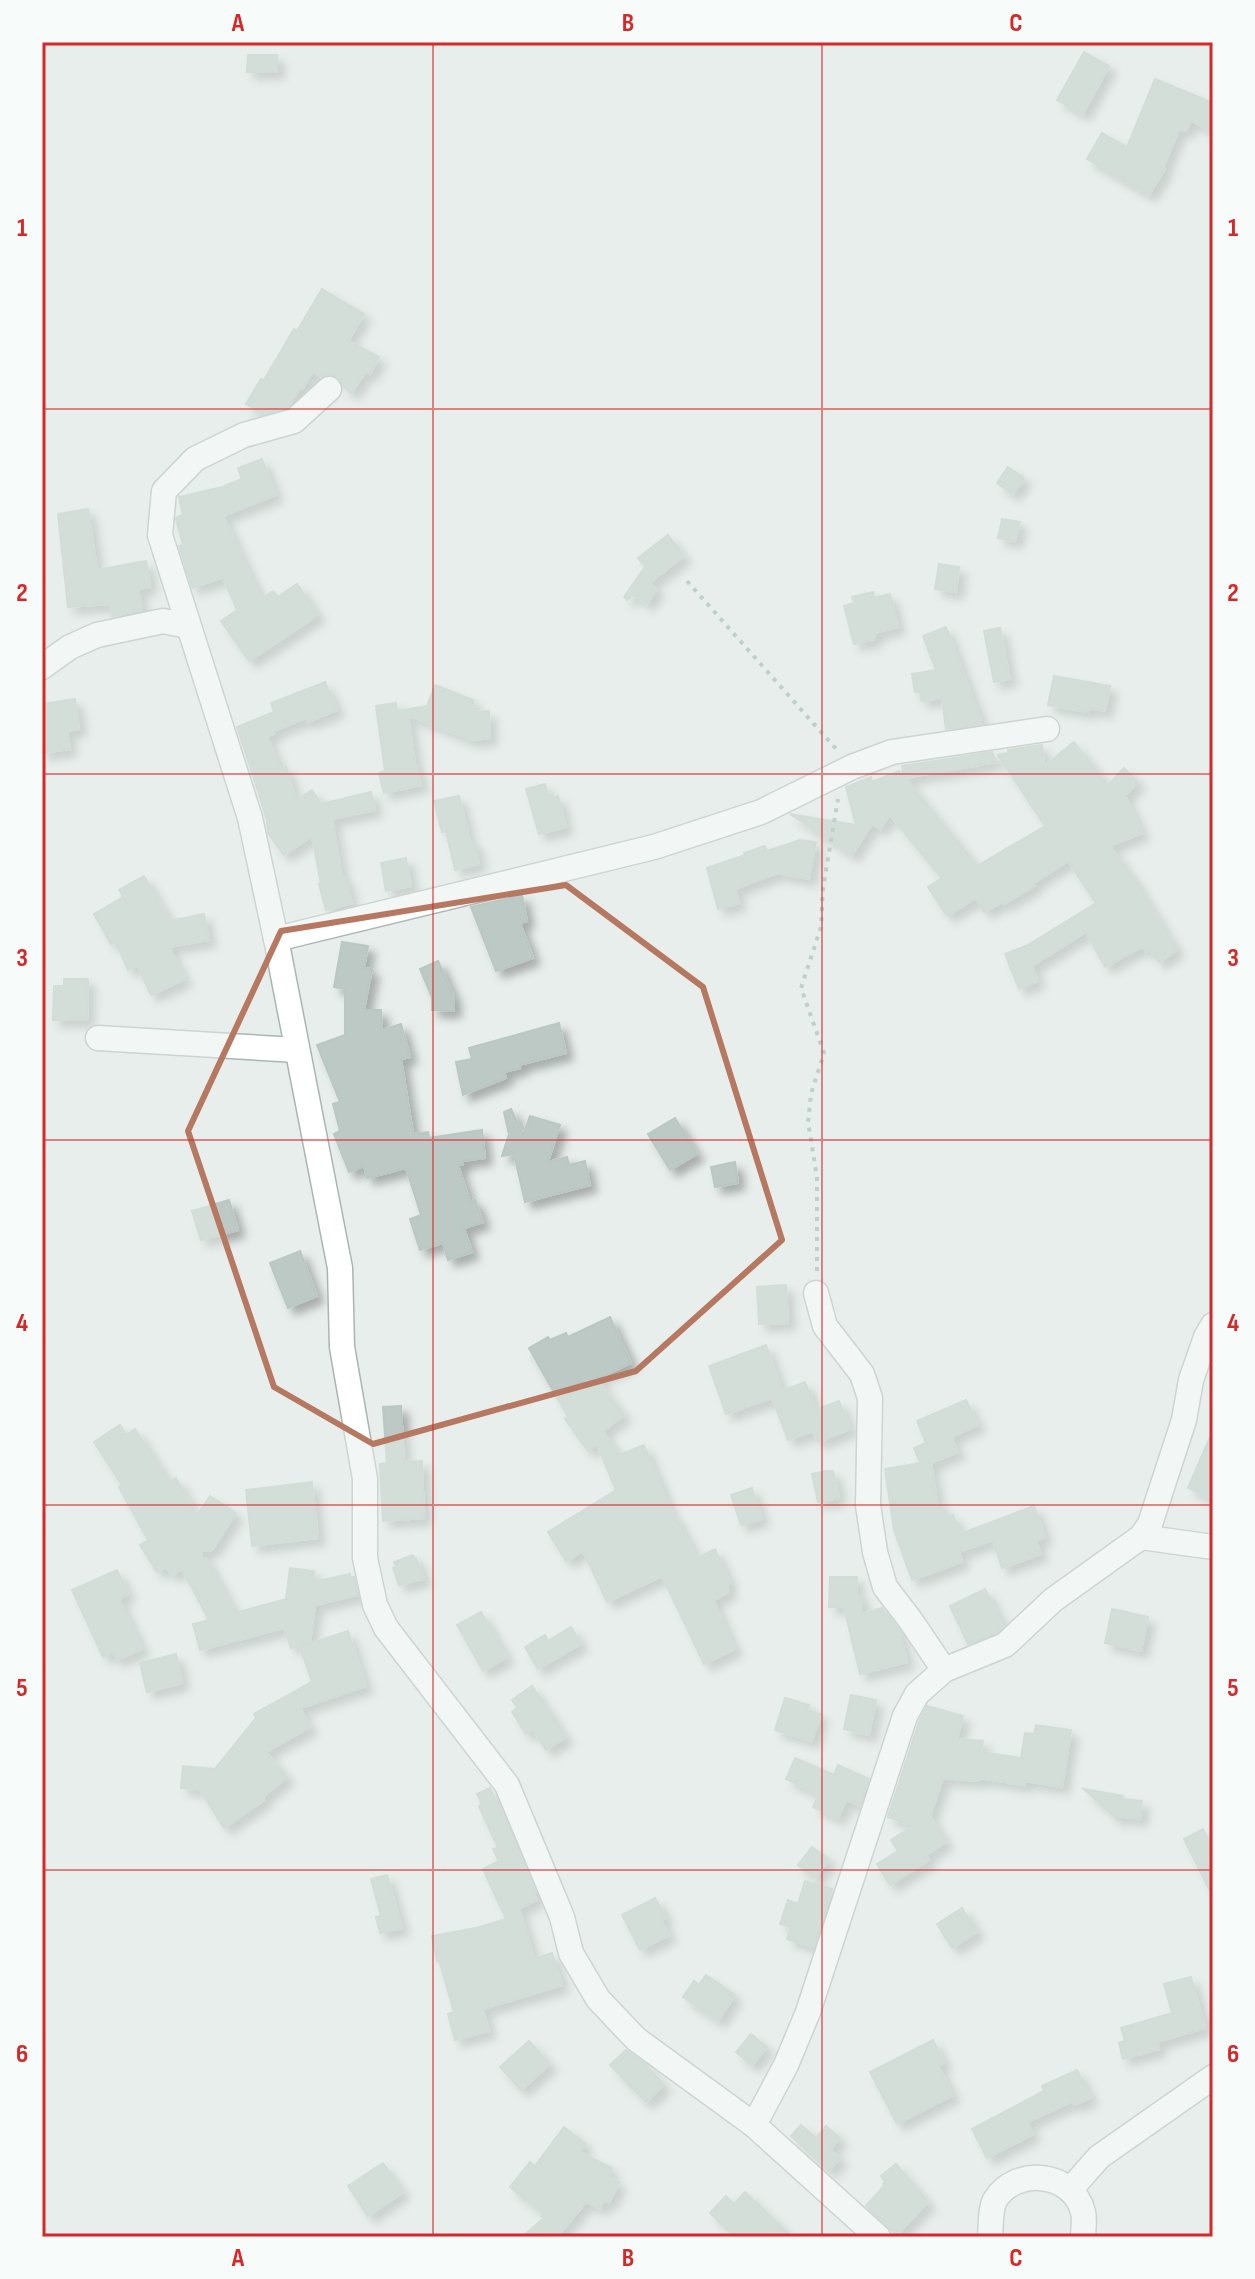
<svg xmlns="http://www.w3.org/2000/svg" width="1255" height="2279" font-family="'Sofia Sans Condensed',sans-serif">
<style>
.building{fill:#bcc9c4;stroke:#bac7c2;stroke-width:2;filter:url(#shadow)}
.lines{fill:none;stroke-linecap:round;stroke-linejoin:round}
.minor-casing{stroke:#aab6b2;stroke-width:27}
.path{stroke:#8aaea3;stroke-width:4;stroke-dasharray:4 6;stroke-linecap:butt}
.minor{stroke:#fff;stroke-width:24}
.marked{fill:none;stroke:#b67860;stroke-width:6;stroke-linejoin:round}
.grid{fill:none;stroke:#d62828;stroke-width:2;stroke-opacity:0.55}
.neatline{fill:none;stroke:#d62828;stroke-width:3}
.grid-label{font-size:26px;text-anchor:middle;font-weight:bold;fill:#d62828}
</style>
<defs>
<filter id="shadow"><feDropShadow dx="7" dy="7" stdDeviation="4" flood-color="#0004"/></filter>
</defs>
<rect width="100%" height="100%" fill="#e7eeeb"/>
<!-- building -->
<g class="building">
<polygon points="1084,52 1109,66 1083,114 1057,100"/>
<polygon points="248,55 277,55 277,72 247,72"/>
<polygon points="1155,79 1213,103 1213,134 1191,120 1186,131 1179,129 1163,168 1165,169 1149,195 1087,159 1102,133 1127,147"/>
<polygon points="322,289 364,314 348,341 379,357 370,374 366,372 351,393 344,387 341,380 334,375 327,374 321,377 313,371 302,389 300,388 287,408 264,414 246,404 261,379 264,380 294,329 297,331"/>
<polygon points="262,459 276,495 223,516 261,599 273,591 278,597 297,584 318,615 249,661 221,621 237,610 223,577 192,588 179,546 183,545 176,519 177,517 183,515 179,497 222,487 242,479 238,468"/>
<polygon points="1008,467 1024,478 1013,494 997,483"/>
<polygon points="88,509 97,570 146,561 150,587 138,589 142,610 112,616 110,604 68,607 58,514"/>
<polygon points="1002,519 1020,522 1015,541 998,538"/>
<polygon points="668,535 684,556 649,583 657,589 647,604 634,595 627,600 624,597 645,567 638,558"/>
<polygon points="939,564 959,567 956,592 935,589"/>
<polygon points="873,592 874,598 890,594 898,627 874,633 875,639 854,644 844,606 854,603 852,597"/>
<polygon points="946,627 981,721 981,724 946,729 942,698 922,701 920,692 915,692 912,674 936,670 923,636"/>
<polygon points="1000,628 1010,679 994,682 984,631"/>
<polygon points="1054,676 1110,686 1105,711 1089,708 1088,712 1048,705"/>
<polygon points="325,682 337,710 308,722 306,718 273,731 274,734 267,736 280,769 286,767 296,800 312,790 321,804 371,792 375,810 332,819 342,878 345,877 352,903 326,910 319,884 321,884 312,836 284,855 268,833 267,820 251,769 237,727 274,712 271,703"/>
<polygon points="435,685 473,700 474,712 489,711 490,738 472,740 408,715 415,764 416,764 421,785 384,793 379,773 385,771 376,706 396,703 397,711 427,706"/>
<polygon points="75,699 79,729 67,731 70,749 42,753 42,704"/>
<polygon points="1074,742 1108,785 1124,768 1138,782 1125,795 1142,833 1110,846 1134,879 1177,950 1159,962 1150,949 1146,952 1143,946 1105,967 1086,932 1032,966 1038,981 1019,989 1005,954 1028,945 1096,903 1068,861 1032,884 1034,886 1004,904 1002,902 984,912 976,898 947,916 928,887 942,878 890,815 880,829 872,824 852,855 790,814 856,825 846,787 871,777 872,782 899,771 904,777 902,766 992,752 996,762 905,778 977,866 1045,826 998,755 1008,753 1008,750 1042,745 1044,766"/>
<polygon points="545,784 549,799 558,796 566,827 539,834 526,789"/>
<polygon points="459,796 469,838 471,843 475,842 479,864 455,870 446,831 442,832 434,801"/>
<polygon points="800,840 816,842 809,879 777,873 735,889 739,903 718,909 707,868 745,855 744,853 765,846 767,851"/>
<polygon points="406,858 411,886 386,891 381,863"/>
<polygon points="144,876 170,921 204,914 209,940 169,947 185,979 151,995 137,966 128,970 116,942 111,944 94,914 123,897 119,890"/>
<polygon points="522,895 527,921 520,923 533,958 496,971 471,907"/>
<polygon points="342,942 368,946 364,968 372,969 364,1010 381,1010 382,1030 401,1024 410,1057 401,1059 413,1134 428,1132 429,1138 482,1130 485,1158 463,1161 463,1165 458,1165 470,1202 475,1200 483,1222 464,1228 472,1252 448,1260 443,1243 420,1250 410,1219 421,1215 406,1168 367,1178 364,1166 349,1172 334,1134 340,1131 333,1104 340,1102 317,1045 345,1035 345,989 334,987"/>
<polygon points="438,961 454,997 454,1011 432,1010 432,997 420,969"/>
<polygon points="64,979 88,979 87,1020 53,1020 54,986 64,986"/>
<polygon points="559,1023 566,1053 519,1065 520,1068 504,1072 506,1078 463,1095 456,1062 472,1059 469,1048"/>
<polygon points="511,1109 523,1135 530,1116 560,1125 548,1162 567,1157 569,1165 585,1161 590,1185 525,1202 514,1154 502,1156 509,1134 504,1112"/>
<polygon points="675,1118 697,1154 670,1170 648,1134"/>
<polygon points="735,1162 738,1183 715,1187 711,1167"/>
<polygon points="229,1200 238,1230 201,1240 192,1211"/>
<polygon points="300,1251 317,1296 288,1308 270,1263"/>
<polygon points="786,1285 788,1323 759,1324 757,1287"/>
<polygon points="610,1317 631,1363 597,1379 624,1415 603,1431 619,1455 644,1445 674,1518 676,1517 697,1558 715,1549 730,1583 727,1585 729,1592 713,1600 735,1649 704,1664 662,1576 607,1602 583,1551 566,1561 548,1532 616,1490 597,1444 588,1451 565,1419 568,1417 529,1348 548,1337 550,1340 566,1333 568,1337"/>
<polygon points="766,1345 782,1391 805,1382 816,1410 839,1401 850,1429 818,1442 813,1431 788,1440 772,1398 726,1414 709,1366"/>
<polygon points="966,1400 978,1425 951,1437 958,1452 931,1463 938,1508 942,1507 946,1517 953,1515 960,1534 1034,1506 1045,1537 1036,1541 1041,1554 1002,1568 993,1540 959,1552 962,1562 912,1580 894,1530 885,1469 920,1463 914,1448 926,1443 917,1421"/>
<polygon points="401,1406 404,1462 422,1461 424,1518 383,1521 380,1464 387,1463 383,1407"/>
<polygon points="120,1425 126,1435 135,1429 169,1482 176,1478 197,1515 210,1496 236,1513 212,1550 202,1551 202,1558 206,1558 235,1613 286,1599 290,1568 314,1571 313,1582 350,1574 350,1577 354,1577 358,1595 315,1605 310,1642 291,1648 284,1628 200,1650 193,1624 209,1620 182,1569 172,1575 166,1567 157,1572 140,1545 148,1540 119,1487 122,1485 94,1442"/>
<polygon points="1213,1430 1213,1499 1188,1488"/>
<polygon points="826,1471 833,1471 839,1498 818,1502 812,1474"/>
<polygon points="312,1482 318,1538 252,1546 246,1490"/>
<polygon points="752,1488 762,1519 741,1525 731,1495"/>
<polygon points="413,1555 414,1559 416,1558 424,1579 399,1585 393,1568 396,1567 394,1562"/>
<polygon points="117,1570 128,1594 119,1599 142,1649 117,1660 113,1652 103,1657 72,1590"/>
<polygon points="830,1577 857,1577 856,1596 862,1596 862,1614 882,1608 899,1630 907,1662 860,1674 844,1607 829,1607"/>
<polygon points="985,1589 1003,1626 997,1632 968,1644 950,1606"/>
<polygon points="1112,1609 1148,1617 1141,1651 1105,1643"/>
<polygon points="481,1612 507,1657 483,1671 457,1625"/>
<polygon points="571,1627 581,1644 538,1669 525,1647 545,1635 548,1641"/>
<polygon points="348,1631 366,1686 300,1708 310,1727 266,1752 287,1777 263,1797 264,1800 224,1828 200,1790 181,1788 183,1766 215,1769 256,1718 254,1714 312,1682 300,1647"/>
<polygon points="176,1654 182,1683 147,1692 140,1663"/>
<polygon points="532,1686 566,1737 546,1750 533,1729 526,1734 512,1712 517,1708 512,1700"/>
<polygon points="851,1695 876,1700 869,1735 844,1729"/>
<polygon points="785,1698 809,1705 807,1710 821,1714 812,1741 775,1730"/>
<polygon points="927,1706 963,1716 957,1739 983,1741 981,1752 1021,1758 1025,1733 1034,1734 1036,1725 1071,1730 1062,1787 1025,1781 1024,1785 979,1778 978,1781 943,1778 930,1816 946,1842 926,1855 929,1860 890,1885 877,1864 898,1851 891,1840 913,1826 888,1817 919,1722"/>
<polygon points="795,1758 834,1775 838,1765 869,1779 860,1806 846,1800 838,1818 813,1807 819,1794 786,1779"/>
<polygon points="490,1788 536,1893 534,1894 537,1900 519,1908 534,1959 552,1953 562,1985 483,2009 489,2031 455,2040 448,2014 454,2012 439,1960 437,1961 432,1936 476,1928 506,1919 483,1869 499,1861 493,1849 498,1848 479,1806 482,1804 477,1794"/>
<polygon points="1084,1789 1123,1796 1122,1799 1142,1801 1140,1819 1118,1816 1118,1820"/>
<polygon points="1203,1829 1213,1849 1213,1897 1184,1839"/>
<polygon points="812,1847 829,1859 816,1878 798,1865"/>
<polygon points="387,1875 402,1928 380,1933 376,1917 381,1916 371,1879"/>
<polygon points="805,1881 832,1889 814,1947 787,1939 791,1927 780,1924 788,1900 798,1904"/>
<polygon points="655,1898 666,1918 661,1920 669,1935 640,1950 622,1915"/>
<polygon points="962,1908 977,1932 952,1948 937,1924"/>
<polygon points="706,1975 735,1995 718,2021 683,1997 694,1981 699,1985"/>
<polygon points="1191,1977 1205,2028 1157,2042 1159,2049 1123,2059 1119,2043 1125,2041 1121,2028 1172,2013 1164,1984"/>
<polygon points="751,2034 767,2047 752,2065 736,2052"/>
<polygon points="933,2040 944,2063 938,2066 953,2095 897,2124 870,2072"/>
<polygon points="529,2041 550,2064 521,2090 500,2067"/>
<polygon points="626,2050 645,2064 664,2085 646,2102 610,2065"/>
<polygon points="1077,2070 1091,2098 1074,2105 1073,2101 1027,2122 1033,2134 987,2158 972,2129 1044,2091 1042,2086"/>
<polygon points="801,2125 816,2138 826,2126 840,2138 830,2149 840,2158 829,2171 791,2136"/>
<polygon points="564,2127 586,2144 579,2152 612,2168 608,2177 619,2182 609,2203 604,2200 600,2208 586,2202 557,2237 522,2237 544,2218 541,2216 543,2213 510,2187 530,2162 535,2166"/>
<polygon points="383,2163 403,2192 368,2216 348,2186"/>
<polygon points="896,2164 928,2202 897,2235 866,2206 884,2186 883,2184 885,2182 881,2176"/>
<polygon points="745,2192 792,2237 735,2237 710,2213 726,2196 734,2204"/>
</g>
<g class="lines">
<defs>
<g id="minor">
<polyline points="329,389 294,421 244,435 195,459 164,491 160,535 250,818 276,939 340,1268 342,1347 365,1479 365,1558 375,1605 386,1628 507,1785 562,1917 571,1953 598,1999 636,2039 754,2125 878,2237"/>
<polyline points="42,667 70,647 97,635 163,621 188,626"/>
<polyline points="276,939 654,847 761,812 852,767 892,752 1047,729"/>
<polyline points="98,1038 297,1050"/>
<polyline points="816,1293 825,1326 862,1374 870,1398 868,1505 875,1552 885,1587 911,1621 944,1670"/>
<polyline points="1141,1537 1213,1547"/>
<polyline points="754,2125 786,2065 808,2012 905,1716 917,1694 944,1670 1005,1645 1053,1600 1141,1537 1150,1524 1184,1420 1191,1380 1206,1337 1213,1325"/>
<polyline points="1070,2190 1099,2157 1213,2077"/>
<path d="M 990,2237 C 991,2227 990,2209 995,2200 C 1016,2166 1073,2172 1083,2212 C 1085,2220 1083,2230 1083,2237"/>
</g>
</defs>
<!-- minor casing -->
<use href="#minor" class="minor-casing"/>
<!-- path -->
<g class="path">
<polyline points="687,581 837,750"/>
<polyline points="817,1271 817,1177 808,1122 811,1094 824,1053 801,988 821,927 823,888 838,799"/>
</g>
<!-- minor -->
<use href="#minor" class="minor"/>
</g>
<!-- marked area -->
<path d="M0 0H1255V2279H0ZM 566,885 L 703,987 L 782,1240 L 636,1371 L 373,1444 L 274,1387 L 188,1131 L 281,931 Z" fill="#e7eeeb" fill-opacity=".55" fill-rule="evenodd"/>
<path class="marked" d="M 566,885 L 703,987 L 782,1240 L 636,1371 L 373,1444 L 274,1387 L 188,1131 L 281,931 Z"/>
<!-- grid -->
<path class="grid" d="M 433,42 L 433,2237M 822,42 L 822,2237M 42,409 L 1213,409M 42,774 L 1213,774M 42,1140 L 1213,1140M 42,1505 L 1213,1505M 42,1870 L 1213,1870"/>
<!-- border -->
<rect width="1255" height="2279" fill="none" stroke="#f7fbf9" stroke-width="88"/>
<rect x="44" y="44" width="1167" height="2191" class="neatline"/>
<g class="grid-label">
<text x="238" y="31">A</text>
<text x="628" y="31">B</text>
<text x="1016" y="31">C</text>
<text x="22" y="236">1</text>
<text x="1233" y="236">1</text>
<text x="22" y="601">2</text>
<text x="1233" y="601">2</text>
<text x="22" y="966">3</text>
<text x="1233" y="966">3</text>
<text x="22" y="1331">4</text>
<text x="1233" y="1331">4</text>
<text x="22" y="1696">5</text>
<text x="1233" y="1696">5</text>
<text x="22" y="2062">6</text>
<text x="1233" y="2062">6</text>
<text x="238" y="2266">A</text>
<text x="628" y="2266">B</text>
<text x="1016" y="2266">C</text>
</g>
</svg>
